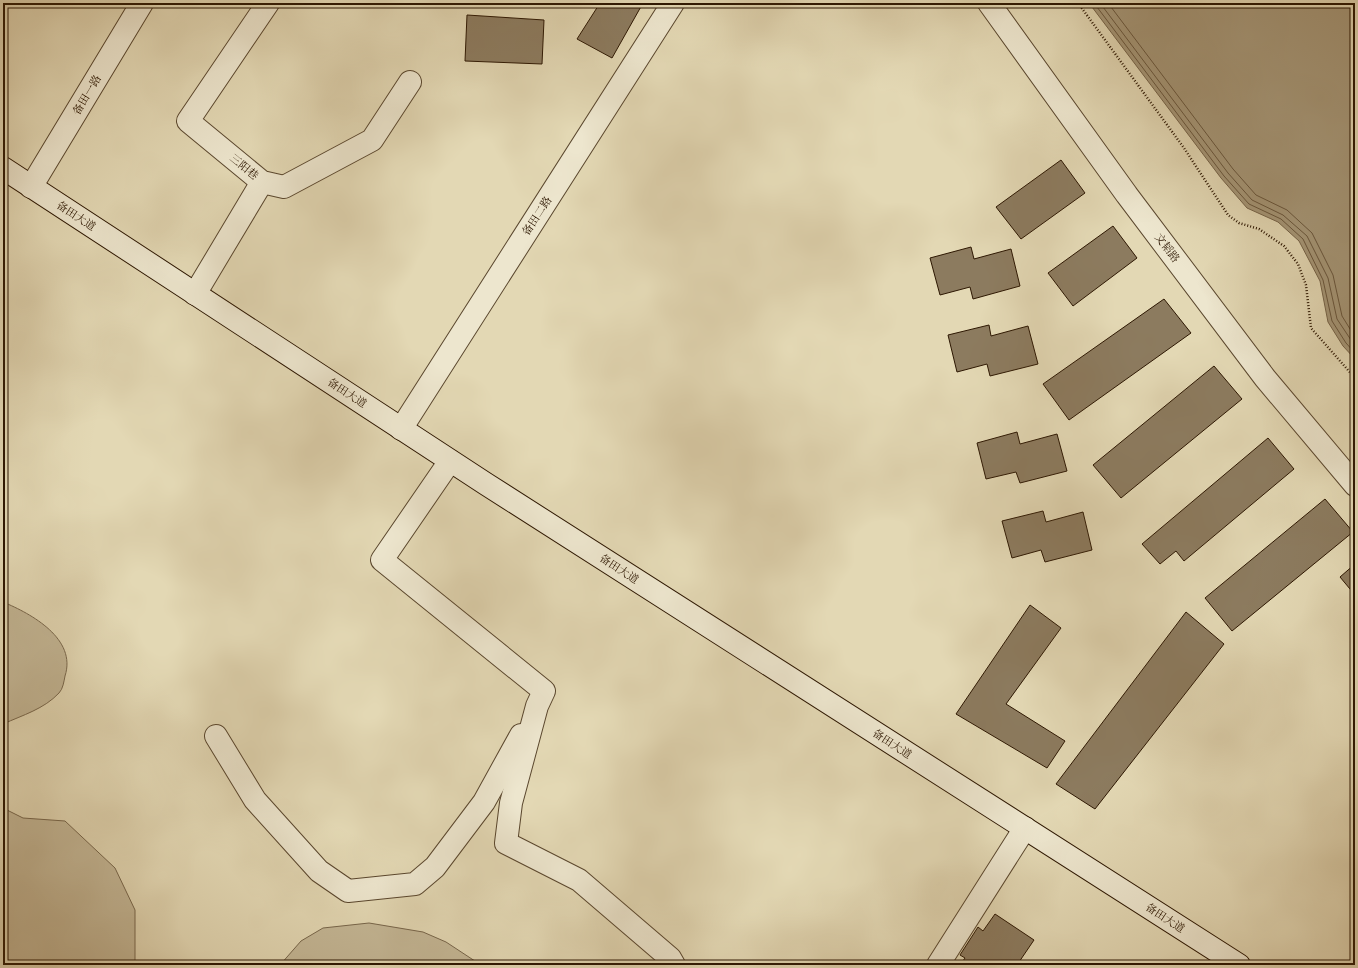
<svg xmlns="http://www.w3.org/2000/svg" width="1358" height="968" font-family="'IM FELL French Canon','Noto Serif SC',serif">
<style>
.green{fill:#c4b796;stroke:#78674c}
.water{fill:#a59677;stroke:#756348}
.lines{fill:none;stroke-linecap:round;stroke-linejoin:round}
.shore{stroke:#69563c;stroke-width:1}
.building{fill:#8c7b5f;stroke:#2d1702}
.minor-casing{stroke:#5a472e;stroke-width:24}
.tertiary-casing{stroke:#5a472e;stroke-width:24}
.secondary-casing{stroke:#2d1702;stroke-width:24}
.path{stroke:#2d1702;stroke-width:2.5;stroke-dasharray:1 2;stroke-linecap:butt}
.minor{stroke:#ede6ce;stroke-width:22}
.tertiary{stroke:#ede6ce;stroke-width:22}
.secondary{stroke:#ede6ce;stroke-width:22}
.labels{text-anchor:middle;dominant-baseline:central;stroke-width:3;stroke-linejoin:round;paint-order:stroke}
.street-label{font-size:11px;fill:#2d1702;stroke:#ede6ce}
</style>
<rect width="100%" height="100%" fill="#e3d8b4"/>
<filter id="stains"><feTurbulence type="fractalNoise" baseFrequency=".005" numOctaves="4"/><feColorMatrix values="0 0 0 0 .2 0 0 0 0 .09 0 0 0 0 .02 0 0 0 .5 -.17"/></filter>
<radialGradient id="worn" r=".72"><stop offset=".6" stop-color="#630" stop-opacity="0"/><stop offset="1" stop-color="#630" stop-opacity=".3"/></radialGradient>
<!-- green -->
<g class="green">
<path d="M 3,602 C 32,614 77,639 65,676 C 64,681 63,689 59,693 C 44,709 23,715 3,724 Z"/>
<polygon points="3,808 23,818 65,821 115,868 135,910 135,965 3,965"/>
<polygon points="369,923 423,932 446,942 481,965 280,965 301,941 323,928"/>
</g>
<!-- water -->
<polygon class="water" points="1089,3 1355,3 1355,359 1343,346 1328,322 1320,281 1299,241 1278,222 1247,208 1221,178"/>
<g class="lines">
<!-- shore -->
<g class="shore">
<polyline points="1094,3 1224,176 1249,204 1281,219 1303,239 1323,280 1332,321 1346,343 1355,353"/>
<polyline points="1100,3 1228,173 1252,200 1283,215 1307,236 1328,278 1337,319 1355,346"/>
<polyline points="1108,3 1233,169 1256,195 1287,210 1312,233 1333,275 1342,316 1355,337"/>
</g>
</g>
<!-- building -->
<g class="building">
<polygon points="600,3 643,3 612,58 577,39"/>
<polygon points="467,15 544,20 542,64 465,61"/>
<polygon points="1061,160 1085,193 1021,239 996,207"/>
<polygon points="1113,226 1137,258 1073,306 1048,273"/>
<polygon points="971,247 974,259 1011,249 1020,286 973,299 970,287 940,295 930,258"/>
<polygon points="1164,299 1191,333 1069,420 1043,384"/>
<polygon points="989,325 991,336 1028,326 1038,364 990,376 987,364 957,372 948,335"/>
<polygon points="1214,366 1242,399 1121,498 1093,465"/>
<polygon points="1017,432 1020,444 1057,434 1067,471 1020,483 1016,472 986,479 977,443"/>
<polygon points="1268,438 1294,469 1184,561 1176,551 1160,564 1142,544"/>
<polygon points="1325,499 1353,532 1232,631 1205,598"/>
<polygon points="1043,511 1046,522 1083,512 1092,550 1045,562 1041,550 1012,558 1002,521"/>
<polygon points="1355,564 1355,595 1340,577"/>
<polygon points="1030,605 1061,628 1006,704 1065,741 1047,768 956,714"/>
<polygon points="1186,612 1224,644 1095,809 1056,784"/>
<polygon points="995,914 1034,940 1017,965 960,965 965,958 960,955 978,927 983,931"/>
</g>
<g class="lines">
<defs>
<g id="minor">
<polyline points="268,3 188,121 262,182 284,187 372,140 410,82"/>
<polyline points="195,294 262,182"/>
<polyline points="450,461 382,560 544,691 537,706 511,803 506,843 579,880 670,958 674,965"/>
<polyline points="216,736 255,800 319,871 348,891 415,884 435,867 484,802 521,735"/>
<polyline points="938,965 1025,828"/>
</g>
<g id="tertiary">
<polyline points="989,3 1127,195 1265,378 1355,485"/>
<polyline points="31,187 142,3"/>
<polyline points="401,429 673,3"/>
</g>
<polyline id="secondary" points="3,168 486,484 1239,965"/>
</defs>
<!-- minor casing -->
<use href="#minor" class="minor-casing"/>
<!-- tertiary casing -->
<use href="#tertiary" class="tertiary-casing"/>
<!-- secondary casing -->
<use href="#secondary" class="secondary-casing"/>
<!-- path -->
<polyline class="path" points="1078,3 1184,148 1228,215 1239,223 1259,229 1284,246 1298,264 1306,285 1311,328 1355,378"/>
<!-- minor -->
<use href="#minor" class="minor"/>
<!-- tertiary -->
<use href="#tertiary" class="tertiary"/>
<!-- secondary -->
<use href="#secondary" class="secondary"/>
</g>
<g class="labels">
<!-- street labels -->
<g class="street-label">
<text transform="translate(87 95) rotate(-59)">备田一路</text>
<text transform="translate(244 167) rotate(39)">三阳巷</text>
<text transform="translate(76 216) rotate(33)">备田大道</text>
<text transform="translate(537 216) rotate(-57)">备田二路</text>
<text transform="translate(1167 248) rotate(53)">文韬路</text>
<text transform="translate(347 393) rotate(33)">备田大道</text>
<text transform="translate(619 569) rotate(33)">备田大道</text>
<text transform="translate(892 744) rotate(33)">备田大道</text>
<text transform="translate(1165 918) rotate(33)">备田大道</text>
</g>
</g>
<!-- margin -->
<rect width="1358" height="968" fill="none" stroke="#e3d8b4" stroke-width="16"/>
<rect x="4" y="4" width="1350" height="960" fill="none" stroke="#2d1702" stroke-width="2"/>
<rect x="8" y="8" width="1342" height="952" fill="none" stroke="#2d1702"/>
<rect width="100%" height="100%" filter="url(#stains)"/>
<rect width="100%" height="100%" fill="url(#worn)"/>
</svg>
